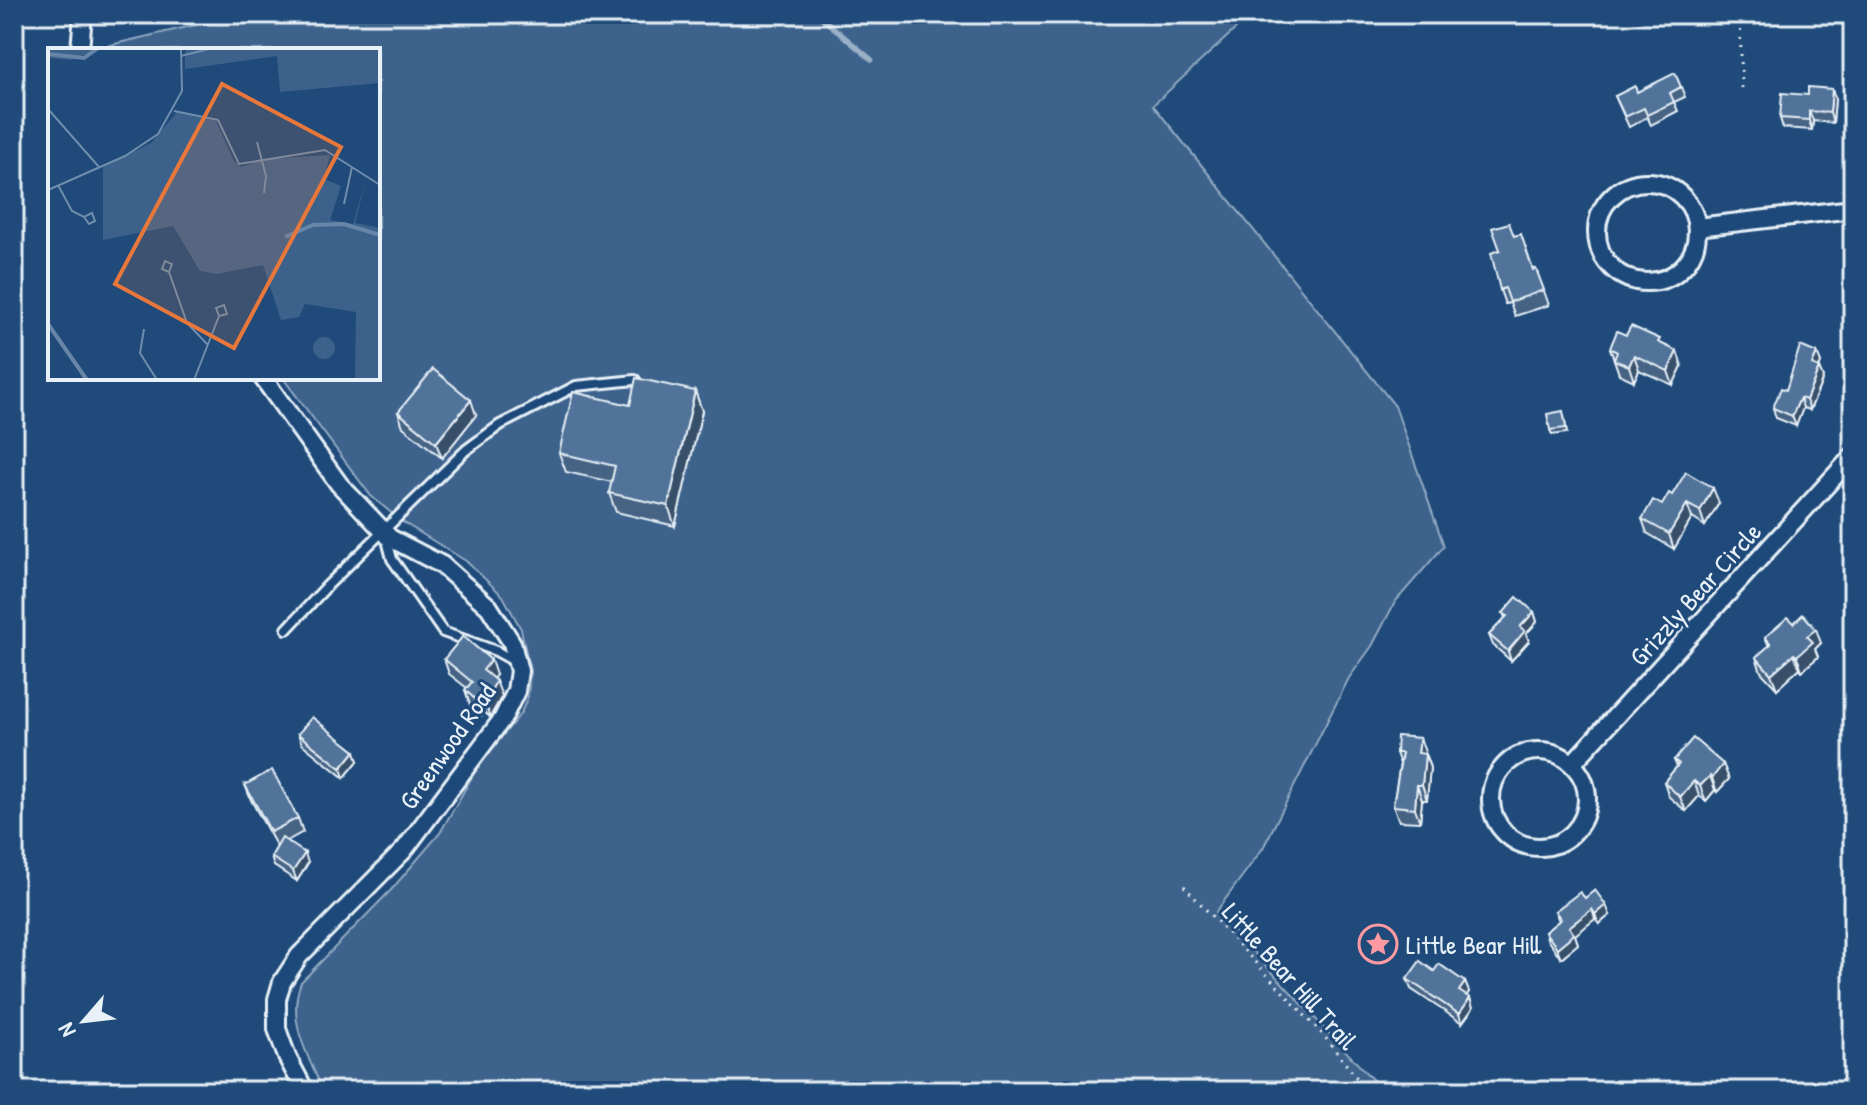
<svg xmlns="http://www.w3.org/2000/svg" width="1867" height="1105" font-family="'Patrick Hand',sans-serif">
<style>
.green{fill:#3c628c;stroke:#92aac2;stroke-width:2}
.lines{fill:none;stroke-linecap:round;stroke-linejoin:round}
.stream{stroke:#9ab0c7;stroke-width:5}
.lane-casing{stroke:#e8f1f8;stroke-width:14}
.street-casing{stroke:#e8f1f8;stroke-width:22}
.path{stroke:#e8f1f8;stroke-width:3;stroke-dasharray:2 6;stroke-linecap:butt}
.lane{stroke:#1f4a7a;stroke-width:8}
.street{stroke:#1f4a7a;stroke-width:16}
.wall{fill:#466384;stroke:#e8f1f8;stroke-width:2}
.shaded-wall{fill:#39506b;stroke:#e8f1f8;stroke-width:2}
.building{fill:#517399;stroke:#e8f1f8;stroke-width:2}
.labels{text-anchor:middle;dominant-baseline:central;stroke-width:6;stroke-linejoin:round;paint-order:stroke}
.street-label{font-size:26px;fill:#e8f1f8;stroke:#1f4a7a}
.poi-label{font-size:26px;fill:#e8f1f8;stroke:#1f4a7a;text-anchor:start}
.inset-river{fill:none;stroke:#6685a7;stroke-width:4}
.inset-road{fill:none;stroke:#6f8dac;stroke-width:2}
.view{fill:#e8773b;fill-opacity:0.15;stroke:#e8773b;stroke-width:4}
.inset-edge{fill:none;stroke:#e8f1f8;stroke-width:4}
</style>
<rect width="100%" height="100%" fill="#1f4a7a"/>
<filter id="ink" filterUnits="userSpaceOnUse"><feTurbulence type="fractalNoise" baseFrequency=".0125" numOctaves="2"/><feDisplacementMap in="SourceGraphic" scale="16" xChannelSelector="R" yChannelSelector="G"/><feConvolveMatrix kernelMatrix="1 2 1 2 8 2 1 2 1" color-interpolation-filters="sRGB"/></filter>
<g filter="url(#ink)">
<!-- green -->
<path class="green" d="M 243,14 L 1252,14 L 1153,105 L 1395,406 L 1444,546 L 1395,602 L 1372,646 L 1349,678 L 1263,848 L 1216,912 L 1383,1091 L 323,1091 C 308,1055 286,1021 301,982 L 392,889 L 440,833 L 477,768 L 521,713 L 528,696 L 530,671 L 521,629 L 503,596 L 466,561 L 401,521 L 371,496 L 283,378 L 378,378 L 378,50 L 97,50 L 97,48 Z"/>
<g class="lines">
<!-- stream -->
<polyline class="stream" points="817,14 872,60"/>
<defs>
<g id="lane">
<polyline points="386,536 392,559 443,632 496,651 514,661"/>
<polyline points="287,629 327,586 466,450 500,425 576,386 635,380"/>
</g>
<g id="street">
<polyline points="80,50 83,14"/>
<circle cx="1647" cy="232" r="50"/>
<polyline points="1697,227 1853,209"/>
<polyline points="263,378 339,484 390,538 442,565 489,607 512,643 519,671 516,691 503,718 404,850 299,956 282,982 277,999 277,1029 287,1057 305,1091"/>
<circle cx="1539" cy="799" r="48"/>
<polyline points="1572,764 1853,456"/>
</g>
</defs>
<!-- lane casing -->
<use href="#lane" class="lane-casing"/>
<!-- street casing -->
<use href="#street" class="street-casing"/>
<!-- path -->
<g class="path">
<polyline points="1740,14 1742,93"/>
<polyline points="1184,886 1324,1036 1367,1091"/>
<polyline points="1847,1091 1853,1085"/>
</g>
<!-- lane -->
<use href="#lane" class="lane"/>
<!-- street -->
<use href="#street" class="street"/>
</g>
<!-- wall -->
<g class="wall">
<polygon points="1681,87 1685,97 1674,102 1678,111 1651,125 1647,117 1629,127 1615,96 1637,92"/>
<polygon points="1835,98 1833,123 1813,121 1812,130 1783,128 1780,118"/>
<polygon points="1514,236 1533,270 1536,269 1549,305 1515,316 1510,303 1505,304 1500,290"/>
<polygon points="1626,335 1661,344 1682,366 1673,385 1639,370 1634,381 1619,374 1610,348"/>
<polygon points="1817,353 1821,363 1819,368 1823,378 1810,410 1803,408 1796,426 1776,418 1773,408 1786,390"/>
<polygon points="695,391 702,411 675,526 616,512 609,493 612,482 566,472 559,453 630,405"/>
<polygon points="398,412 476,415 442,458 403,427"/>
<polygon points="1564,416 1567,433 1552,435 1550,430"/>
<polygon points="1672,495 1719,503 1705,526 1692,518 1674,549 1647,533 1642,519 1662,505"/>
<polygon points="1534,612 1537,622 1526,634 1529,641 1511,661 1493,645 1489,635 1505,618 1503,613"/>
<polygon points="1794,623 1821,643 1815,649 1818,657 1802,671 1800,668 1777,689 1761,672 1756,657 1769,646 1765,637"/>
<polygon points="444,659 496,675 493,679 502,696 490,717 484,712 482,715 470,705 465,690 467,688 449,674"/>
<polygon points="298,734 358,761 344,778 302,744"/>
<polygon points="1420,738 1430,768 1427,800 1422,800 1420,822 1399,821 1393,806 1400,764 1396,753"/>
<polygon points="1674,760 1723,764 1729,779 1717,792 1715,790 1706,801 1699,796 1686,811 1669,797 1664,782 1677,767"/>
<polygon points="245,785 298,818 303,832 287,841 308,863 297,881 274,866 271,857 277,847 251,800"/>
<polygon points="1585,898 1610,915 1599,924 1595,919 1575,935 1578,944 1561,958 1548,941 1545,932 1559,921 1555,911"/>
<polygon points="1434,971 1465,982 1469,992 1466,996 1470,998 1473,1008 1462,1023 1411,989 1407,979"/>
</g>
<!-- shaded-wall -->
<g class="shaded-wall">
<polygon points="1832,89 1835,98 1833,123 1830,113"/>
<polygon points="1809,111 1813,121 1812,130 1809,120"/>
<polygon points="1677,351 1682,366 1673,385 1668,371"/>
<polygon points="1817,353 1821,363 1816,375 1812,365"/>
<polygon points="1634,355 1639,370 1634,381 1629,366"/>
<polygon points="1819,368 1823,378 1810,410 1806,400"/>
<polygon points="695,391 702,411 675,526 668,506"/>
<polygon points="1800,398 1803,408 1796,426 1792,416"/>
<polygon points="471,400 476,415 442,458 436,443"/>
<polygon points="1713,488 1719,503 1705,526 1700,511"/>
<polygon points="1687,504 1692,518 1674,549 1669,534"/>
<polygon points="1534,612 1537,622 1526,634 1529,641 1511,661 1508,651 1520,627"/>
<polygon points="1816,629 1821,643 1815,649 1818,657 1802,671 1797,656 1807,636"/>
<polygon points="1794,654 1800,668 1777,689 1771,674"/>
<polygon points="491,660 496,675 488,685 483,670"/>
<polygon points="496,681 502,696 490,717 485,702"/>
<polygon points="479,697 484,712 482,715 476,700"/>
<polygon points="1420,738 1425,752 1423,767 1418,753"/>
<polygon points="355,751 358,761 344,778 341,768"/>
<polygon points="1425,754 1430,768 1427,800 1422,785"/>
<polygon points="1723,764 1729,779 1717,792 1712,778"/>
<polygon points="1710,776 1715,790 1706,801 1700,786"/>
<polygon points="1694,781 1699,796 1686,811 1680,797"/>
<polygon points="1417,785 1422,800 1420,822 1415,808"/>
<polygon points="305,853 308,863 297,881 293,871"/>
<polygon points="1606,905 1610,915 1599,924 1595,914"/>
<polygon points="1592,909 1595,919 1575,935 1578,944 1561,958 1557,948 1569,927"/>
<polygon points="1465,982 1469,992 1463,1001 1459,991"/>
<polygon points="1470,998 1473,1008 1462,1023 1459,1014"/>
</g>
<!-- building -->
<g class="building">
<polygon points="1675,73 1681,87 1670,93 1674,102 1647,115 1644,108 1625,117 1615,96 1635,86 1637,92"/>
<polygon points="1808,87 1832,89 1830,113 1809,111 1809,120 1780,118 1782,93 1808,95"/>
<polygon points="1509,223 1514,236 1521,234 1533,270 1536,269 1544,290 1510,302 1505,288 1500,290 1491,253 1500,250 1492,228"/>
<polygon points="1631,326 1660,339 1658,342 1677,351 1668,371 1634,355 1629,366 1614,360 1617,352 1610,348 1617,331 1626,335"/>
<polygon points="1800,346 1817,353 1812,365 1819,368 1806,400 1800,398 1792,416 1773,408 1781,388 1786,390"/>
<polygon points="433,369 471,400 436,443 398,412"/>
<polygon points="636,378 695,391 668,506 609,493 615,466 559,453 573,392 630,405"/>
<polygon points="1563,411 1566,428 1550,430 1547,414"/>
<polygon points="1686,472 1713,488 1700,511 1687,504 1669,534 1642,519 1653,500 1662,505 1669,493 1672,495"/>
<polygon points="1517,597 1534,612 1520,627 1525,631 1508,651 1489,635 1507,616 1503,613"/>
<polygon points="1803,614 1816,629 1807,636 1813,642 1797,656 1794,654 1771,674 1756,657 1771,644 1765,637 1788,617 1794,623"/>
<polygon points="463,636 491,660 483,670 496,681 485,702 479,697 476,700 465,690 472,682 444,659"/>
<polygon points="312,717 355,751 341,768 298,734"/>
<polygon points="1397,736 1420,738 1418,753 1425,754 1422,785 1417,785 1415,808 1393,806 1402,753 1396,753"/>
<polygon points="1693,738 1723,764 1712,778 1710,776 1700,786 1694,781 1680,797 1664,782 1679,764 1674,760"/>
<polygon points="272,770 298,818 271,832 245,785"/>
<polygon points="282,838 305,853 293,871 271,857"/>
<polygon points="1595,890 1606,905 1595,914 1592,909 1569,927 1574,934 1557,948 1545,932 1561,919 1555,911 1580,892 1585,898"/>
<polygon points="1420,961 1434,971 1439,964 1465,982 1459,991 1470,998 1459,1014 1407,979"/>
</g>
</g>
<!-- icons -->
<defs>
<symbol id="sight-ring" viewBox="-11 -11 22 22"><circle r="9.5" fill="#1f4a7a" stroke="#ff9aa2" stroke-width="1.5"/><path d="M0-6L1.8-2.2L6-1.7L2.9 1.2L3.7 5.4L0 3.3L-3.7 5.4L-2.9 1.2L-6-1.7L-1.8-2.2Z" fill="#ff9aa2"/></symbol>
</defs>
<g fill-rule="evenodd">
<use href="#sight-ring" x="1356" y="922" width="44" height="44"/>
</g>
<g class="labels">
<!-- street labels -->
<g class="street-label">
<text transform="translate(1695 594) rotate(-48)">Grizzly Bear Circle</text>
<text transform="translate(447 746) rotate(-55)">Greenwood Road</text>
<text transform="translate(1290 976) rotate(48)">Little Bear Hill Trail</text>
</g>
<!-- poi labels -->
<g class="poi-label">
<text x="1406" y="944">Little Bear Hill</text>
</g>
</g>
<!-- overview -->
<g transform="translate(48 48)">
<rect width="332" height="332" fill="#1f4a7a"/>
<path d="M 0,0 L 53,0 L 23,12 L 0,10 ZM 145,0 L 332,0 L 332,35 L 232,44 L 229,8 L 137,21 L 137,3 ZM 129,64 L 168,73 L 186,113 L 193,119 L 216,111 L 282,107 L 276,131 L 293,138 L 282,172 L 305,176 L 318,131 L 307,175 L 332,180 L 332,332 L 307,331 L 308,264 L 257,256 L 251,269 L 233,272 L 215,217 L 169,226 L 152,223 L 125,178 L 55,192 L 55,119 L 103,95 ZM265 300a11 11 0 1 1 22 0a11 11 0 1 1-22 0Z" fill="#3c628c"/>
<path class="inset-river" d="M 0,6 L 36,10 L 50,0M 237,189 L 265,177 L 296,176 L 332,187M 0,276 L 39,332"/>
<path class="inset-road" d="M 133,8 L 165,0M 0,61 L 51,119M 126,63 L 170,72 L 191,116 L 277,102 L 332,137M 209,94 L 218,128 L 216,145M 10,137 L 24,163 L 36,169 L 44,165 L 47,173 L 41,176 L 36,169M 0,142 L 77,108 L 110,86 L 134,43 L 133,0M 296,156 L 304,119M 121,224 L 114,221 L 117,213 L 124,216 L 121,224 L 139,275 L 160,297M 96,281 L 92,305 L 109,332M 146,332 L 171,268 L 168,260 L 176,257 L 179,266 L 171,268"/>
<path class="view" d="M 174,36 L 293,99 L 186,300 L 67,236 Z"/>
<rect width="332" height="332" class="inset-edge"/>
</g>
<!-- margin -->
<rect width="1867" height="1105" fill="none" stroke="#1f4a7a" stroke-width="48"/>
<rect x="24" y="24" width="1819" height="1057" fill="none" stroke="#e8f1f8" stroke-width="3" filter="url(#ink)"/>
<!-- north arrow -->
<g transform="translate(84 1021) rotate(242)" stroke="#1f4a7a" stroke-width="6" paint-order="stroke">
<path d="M0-6L14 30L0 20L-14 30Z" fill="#e8f1f8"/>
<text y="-12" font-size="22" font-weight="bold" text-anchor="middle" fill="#e8f1f8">N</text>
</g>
</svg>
